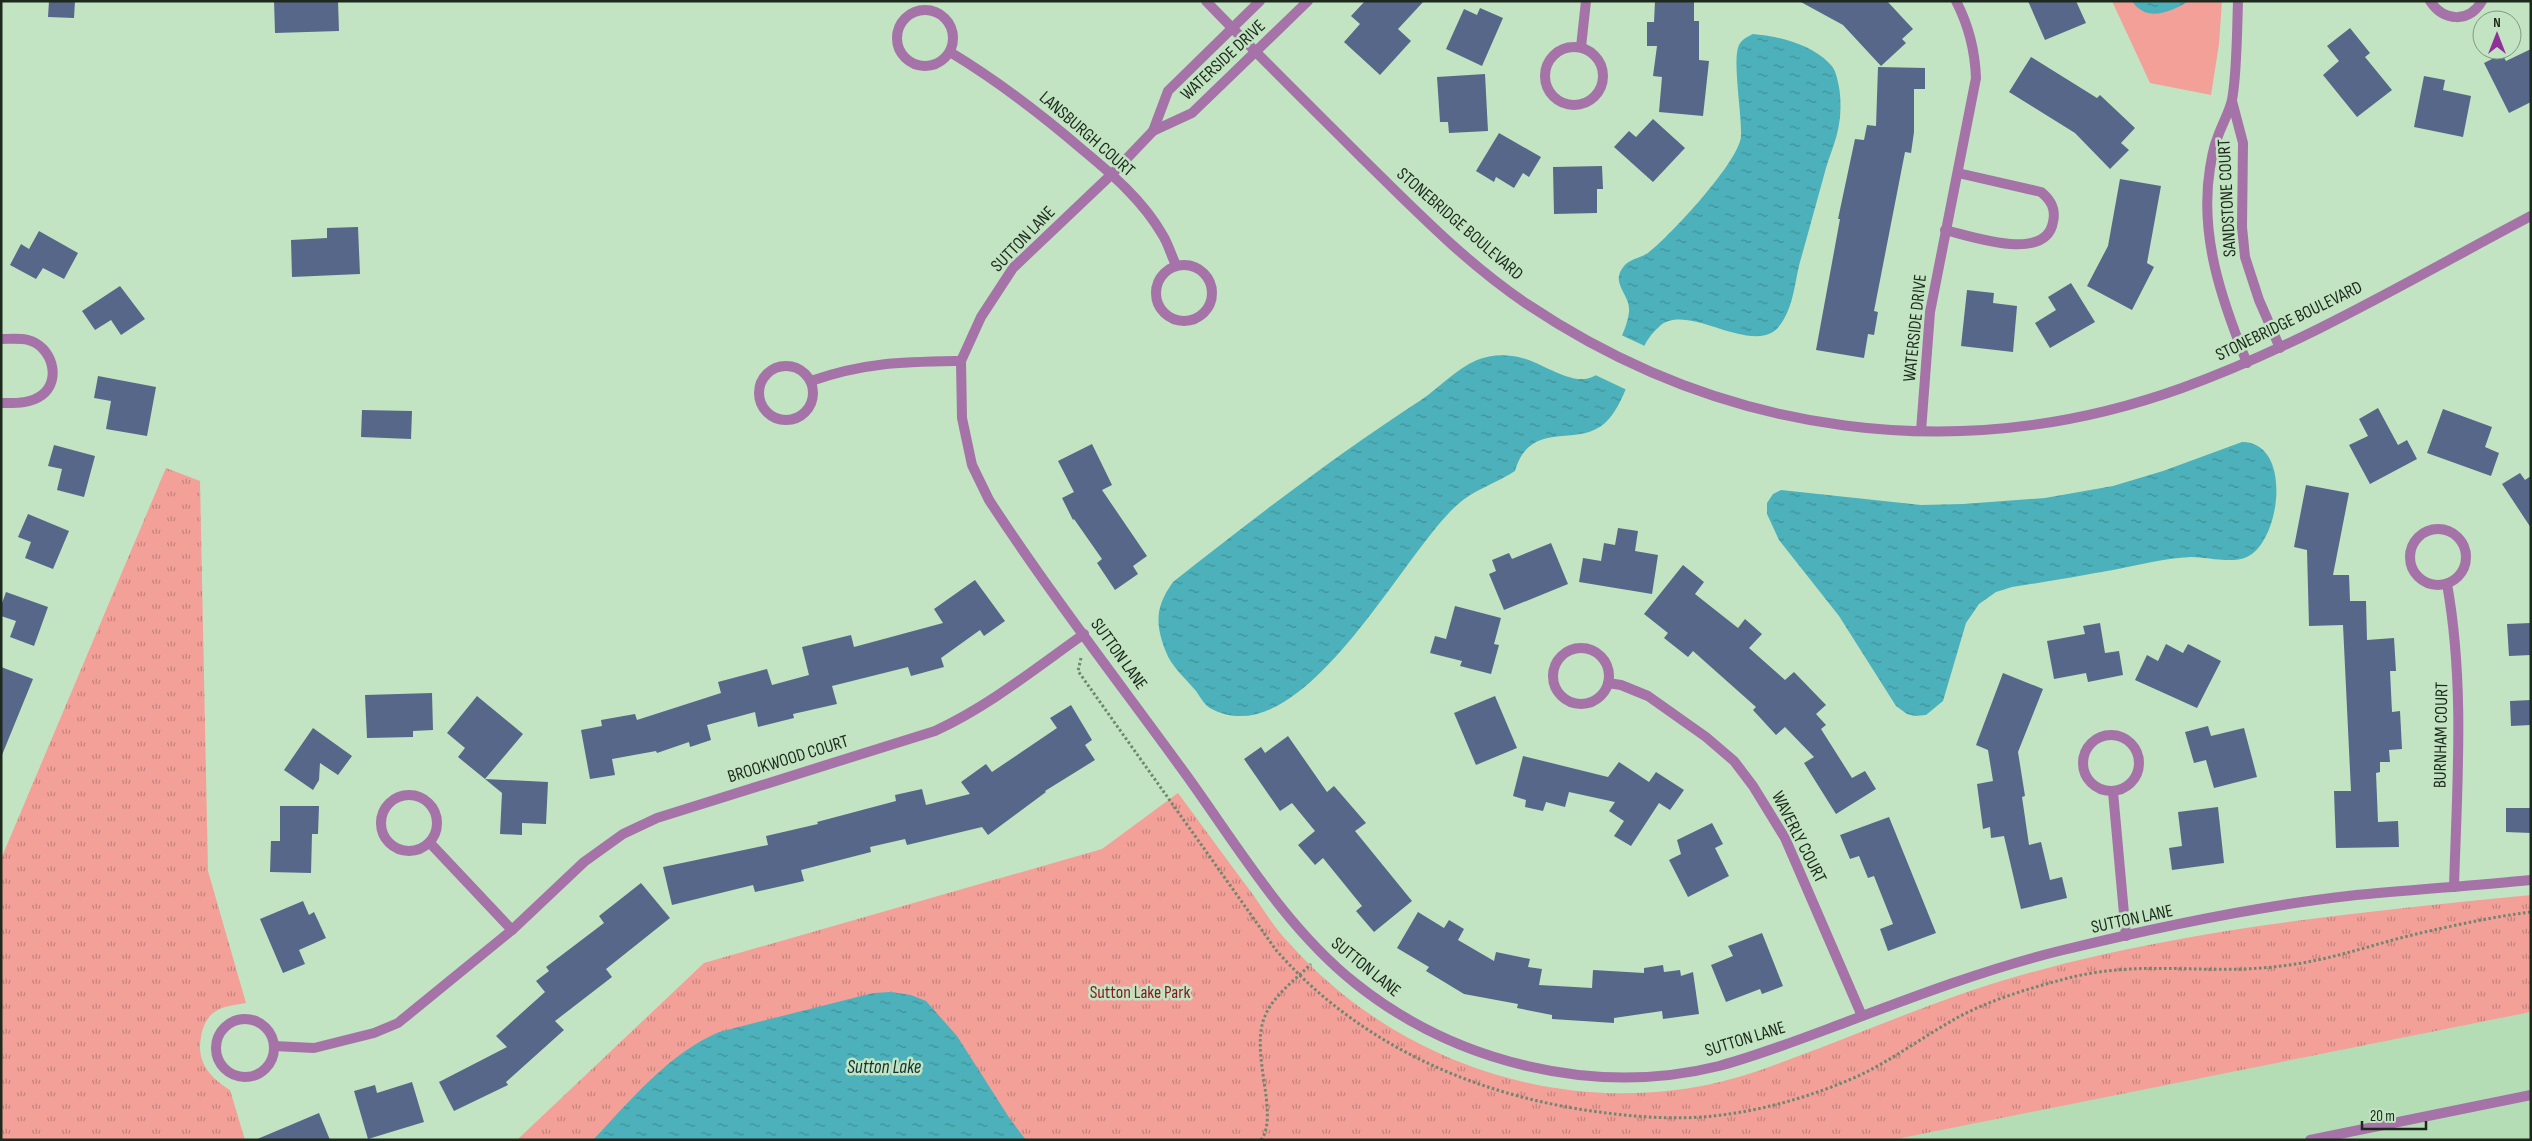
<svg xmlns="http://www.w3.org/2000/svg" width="2532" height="1141" font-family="'Sofia Sans Condensed',sans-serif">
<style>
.built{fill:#b5ddb5}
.grass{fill:#f3a099}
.park{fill:url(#park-tufts)}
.water{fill:url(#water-ripples)}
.pier{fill:#c2e4c2}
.building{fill:#57678a}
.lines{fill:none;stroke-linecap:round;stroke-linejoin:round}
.path{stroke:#6f866f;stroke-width:3;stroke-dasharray:2.5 2.5;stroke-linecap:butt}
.service{stroke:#a573a8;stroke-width:10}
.minor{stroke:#a573a8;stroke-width:10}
.labels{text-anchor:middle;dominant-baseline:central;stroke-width:5;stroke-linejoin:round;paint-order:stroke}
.street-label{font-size:18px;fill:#1c291c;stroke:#c2e4c2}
.park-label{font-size:18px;fill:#89171c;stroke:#c2e4c2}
.water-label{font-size:19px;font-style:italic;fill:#113034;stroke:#c2e4c2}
</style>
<defs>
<pattern id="park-tufts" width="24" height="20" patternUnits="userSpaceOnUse" patternTransform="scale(1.25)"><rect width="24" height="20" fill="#f3a099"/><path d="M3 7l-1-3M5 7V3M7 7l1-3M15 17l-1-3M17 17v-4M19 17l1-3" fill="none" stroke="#c4827c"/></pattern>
<pattern id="water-ripples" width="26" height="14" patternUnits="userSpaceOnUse" patternTransform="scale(1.25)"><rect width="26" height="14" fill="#4db1bb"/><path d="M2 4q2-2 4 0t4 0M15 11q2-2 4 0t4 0" fill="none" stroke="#3f9097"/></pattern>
</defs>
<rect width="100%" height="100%" fill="#c2e4c2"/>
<!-- built -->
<polygon class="built" points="2531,1012 2531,1140 1892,1140"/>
<!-- grass -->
<polygon class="grass" points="2112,1 2222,1 2219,44 2211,95 2150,83"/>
<!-- park -->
<g class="park">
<path d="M 166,468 L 200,481 L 208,871 L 246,1003 C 234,1005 222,1006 213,1013 C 206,1019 202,1029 201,1037 C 196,1062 210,1078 230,1090 L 245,1140 L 1,1140 L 1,859 Z"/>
<path d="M 1178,793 C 1203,827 1228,861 1254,896 C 1265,912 1276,930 1290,944 C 1396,1063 1564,1119 1720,1082 C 1754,1074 1787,1060 1820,1048 C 1885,1023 1951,995 2018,976 C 2185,929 2359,912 2531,895 L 2531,1012 L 1892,1140 L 517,1140 L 704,963 L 1102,849 Z"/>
</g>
<!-- water -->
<g class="water">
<path d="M 2132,1 L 2189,1 C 2171,12 2146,23 2132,1 Z"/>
<path d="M 1753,34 C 1778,36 1811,44 1829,63 C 1836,69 1837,78 1839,87 C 1841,98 1841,113 1839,124 C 1837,139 1830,154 1826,168 C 1818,197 1810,226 1802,255 C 1796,273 1795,296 1787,313 C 1783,321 1779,329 1771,333 C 1741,348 1687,305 1661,325 C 1632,348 1631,399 1605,423 C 1575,449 1531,418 1515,471 C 1497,483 1473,490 1457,505 C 1401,555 1301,759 1210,708 C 1205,705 1200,697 1196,691 C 1186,679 1171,666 1166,652 C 1155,624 1155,607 1173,582 C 1254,518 1335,456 1421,400 C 1440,387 1456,369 1477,360 C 1491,354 1508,354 1522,358 C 1548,364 1583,397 1605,366 C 1615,352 1627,329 1629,312 C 1631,294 1609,284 1624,266 C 1630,259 1640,258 1648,253 C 1669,237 1740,161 1741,136 C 1742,114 1732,60 1739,45 C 1742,39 1747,37 1753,34 Z"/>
<path d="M 2242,442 C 2293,442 2281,541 2247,557 C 2231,564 2208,557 2191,557 C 2165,558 2139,565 2113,570 C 2079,576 2046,582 2012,587 L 1996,592 L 1979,604 L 1966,623 L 1943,701 L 1926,715 L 1915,716 L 1907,714 L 1896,706 L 1839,616 L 1779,540 L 1767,514 L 1767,503 L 1773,494 L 1781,490 L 1921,505 L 1963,504 L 2045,498 L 2113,486 L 2163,471 Z"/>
<path d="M 891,992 L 911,995 L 926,1001 L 957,1036 L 1010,1119 L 1026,1140 L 593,1140 C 631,1100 668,1054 719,1032 L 873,993 Z"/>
</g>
<!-- pier -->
<polygon class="pier" points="1619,334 1647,347 1627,390 1591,373 1603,366"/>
<!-- building -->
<g class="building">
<polygon points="49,1 75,1 74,18 48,17"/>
<polygon points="274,1 338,1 339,31 275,33"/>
<polygon points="1365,1 1424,1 1398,29 1411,41 1380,75 1344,42 1360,24 1351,16"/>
<polygon points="1655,1 1694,1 1694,21 1699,21 1699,60 1709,61 1703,116 1659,112 1662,77 1653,76 1657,46 1647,46 1647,22 1654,22"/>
<polygon points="1799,1 1887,1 1913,29 1902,39 1906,43 1881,66 1843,25"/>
<polygon points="2028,1 2076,1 2086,23 2045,40"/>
<polygon points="1480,8 1503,18 1482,66 1446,49 1464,9 1477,15"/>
<polygon points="2350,28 2370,53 2365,57 2392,90 2357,117 2323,75 2339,61 2327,46"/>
<polygon points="2531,49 2531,102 2509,113 2484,63 2502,54 2506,61"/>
<polygon points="2031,57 2097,98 2100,95 2135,128 2121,143 2129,150 2110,169 2075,133 2009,92"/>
<polygon points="1878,67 1925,68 1925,89 1914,89 1914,132 1911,153 1905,152 1874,311 1878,312 1874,335 1868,334 1864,358 1816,350 1840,219 1838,219 1855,139 1864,140 1867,125 1876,126"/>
<polygon points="1485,74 1488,131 1449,133 1448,122 1440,122 1437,77"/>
<polygon points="2424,76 2445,80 2443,90 2471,96 2463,137 2414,127"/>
<polygon points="1653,119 1685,148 1653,182 1614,147 1629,131 1636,137"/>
<polygon points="1499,133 1541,157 1529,177 1523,173 1514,188 1496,177 1494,182 1476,171"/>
<polygon points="1602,166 1603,189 1597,189 1597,213 1554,214 1553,167"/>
<polygon points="2120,179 2161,186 2147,263 2154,267 2132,310 2087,286 2108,246"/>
<polygon points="358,227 360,274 292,277 291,240 327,238 327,228"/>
<polygon points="39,231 78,253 64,279 43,268 36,279 10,265 21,244 29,249"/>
<polygon points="2071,283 2095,322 2050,348 2035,323 2056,310 2048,297"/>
<polygon points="120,286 145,319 121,335 111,320 95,330 82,311"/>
<polygon points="1967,290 1994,293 1993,303 2017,306 2013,352 1961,346"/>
<polygon points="98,376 156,387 147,436 106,429 111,401 94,398"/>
<polygon points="2378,408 2398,445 2407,440 2417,459 2370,484 2349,445 2368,436 2359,419"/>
<polygon points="2443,409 2492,427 2485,447 2499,453 2491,476 2427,453"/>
<polygon points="362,410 412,411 411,439 361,437"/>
<polygon points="1092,444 1112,485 1102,490 1147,556 1133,566 1138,574 1115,590 1097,563 1102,559 1074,519 1073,520 1062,498 1074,492 1058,461"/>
<polygon points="54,445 95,456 84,497 57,490 62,469 48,466"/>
<polygon points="2520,473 2525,480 2531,476 2531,528 2502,484"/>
<polygon points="2306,485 2349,493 2333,575 2349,575 2350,601 2366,601 2367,640 2394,638 2396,671 2390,671 2392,712 2400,711 2402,749 2389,750 2390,762 2380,762 2380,772 2376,773 2378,822 2398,821 2399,847 2336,848 2334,791 2351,791 2343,625 2309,626 2307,550 2294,547"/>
<polygon points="28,514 69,531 53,569 25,558 31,542 18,537"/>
<polygon points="1618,528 1638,531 1635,551 1658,555 1652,594 1579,582 1583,558 1601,561 1604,543 1615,545"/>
<polygon points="1551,543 1568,584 1504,610 1489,574 1496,571 1492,560 1509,553 1512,559"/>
<polygon points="1683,565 1704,582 1695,594 1738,628 1745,619 1762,634 1749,648 1785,680 1794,672 1826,705 1816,714 1826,725 1821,729 1852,778 1865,771 1876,789 1836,814 1804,763 1814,757 1785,727 1776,735 1753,710 1756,707 1693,651 1688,657 1664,638 1668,633 1644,614"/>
<polygon points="975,580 1005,621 984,636 980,630 941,658 944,667 911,676 908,667 832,686 837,704 793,714 794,718 758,727 755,712 707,725 711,740 690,747 689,742 657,753 656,751 612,759 615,775 590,779 581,730 602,726 601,720 635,714 637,720 721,693 718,682 767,669 772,685 809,675 802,647 851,635 854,647 943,623 934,609"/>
<polygon points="6,592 48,607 34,646 10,637 16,621 1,616 1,606"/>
<polygon points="1455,606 1501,618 1494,644 1499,645 1491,674 1460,666 1462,661 1430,653 1435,636 1446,639"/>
<polygon points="2100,623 2105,653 2119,651 2123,675 2088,682 2086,673 2054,679 2047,641 2085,634 2083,626"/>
<polygon points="2531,623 2531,655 2509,656 2507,624"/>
<polygon points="2166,644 2183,653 2188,644 2221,661 2197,708 2135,680 2147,655 2158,661"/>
<polygon points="1,667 33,679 2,755 1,754"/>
<polygon points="2003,673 2043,689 2018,752 2025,796 2022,797 2029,845 2041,842 2050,880 2062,877 2067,898 2021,909 2004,836 1991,838 1990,827 1983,829 1977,784 1993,781 1988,750 1976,745"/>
<polygon points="432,693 433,730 413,731 413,737 367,738 365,695"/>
<polygon points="477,696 523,734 485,779 458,757 465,748 447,733"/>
<polygon points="1495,696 1517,748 1476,765 1454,713"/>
<polygon points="2531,700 2531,725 2511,726 2510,701"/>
<polygon points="1071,705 1092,740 1085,745 1095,760 1045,791 1046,792 988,835 982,827 907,845 905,839 870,847 871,852 801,870 804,881 755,892 753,885 672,905 663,867 768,845 766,836 818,824 817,822 896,801 895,795 922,789 926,805 970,794 961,782 986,764 992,772 1057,728 1050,718"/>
<polygon points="2208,726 2211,736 2244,728 2257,777 2214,788 2206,760 2194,763 2185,732"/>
<polygon points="313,728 352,756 338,775 320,763 319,780 313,790 284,770"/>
<polygon points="1288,736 1327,792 1334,786 1366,823 1355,831 1412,901 1374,932 1356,911 1362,906 1323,858 1315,865 1298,845 1315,831 1292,803 1280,811 1244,759 1261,747 1265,753"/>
<polygon points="1523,756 1608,777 1619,762 1649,782 1656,772 1684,790 1670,810 1659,803 1631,846 1614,836 1624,821 1609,811 1615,802 1569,792 1565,807 1546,802 1543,811 1525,807 1526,800 1513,796"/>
<polygon points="485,779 548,782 546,824 522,823 522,835 500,834 502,793"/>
<polygon points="280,806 319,806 318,834 312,834 311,873 270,872 271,841 280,841"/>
<polygon points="2218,807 2224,863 2172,870 2169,848 2182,846 2178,812"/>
<polygon points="2506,808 2531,808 2531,833 2506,832"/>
<polygon points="1889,817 1936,933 1888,951 1880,929 1893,924 1874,876 1868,878 1859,856 1850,859 1840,835"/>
<polygon points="1712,823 1723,844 1715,848 1729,876 1688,897 1669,860 1681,854 1677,840"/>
<polygon points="641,883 670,918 606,969 612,977 555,1021 564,1030 506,1082 508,1085 454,1111 439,1082 507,1047 496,1036 545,992 536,981 549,971 546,967 604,923 599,916"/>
<polygon points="303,901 309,915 314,912 326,938 299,950 305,964 283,973 260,919"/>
<polygon points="1418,912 1444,928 1449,920 1464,929 1458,940 1494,961 1496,952 1530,959 1528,967 1542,969 1539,985 1592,988 1593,970 1644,973 1644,968 1663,965 1664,972 1680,970 1681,976 1693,972 1699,1014 1663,1019 1662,1011 1614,1018 1614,1023 1552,1019 1552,1015 1517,1008 1518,1004 1464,994 1426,971 1429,967 1397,948"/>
<polygon points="1762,933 1783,986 1762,994 1760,989 1726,1002 1711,965 1733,956 1728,946"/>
<polygon points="412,1082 424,1122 368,1139 354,1091 375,1085 377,1093"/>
<polygon points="319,1113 330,1140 255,1140"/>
</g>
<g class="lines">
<!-- path -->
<g class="path">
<path d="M 1081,658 L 1078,671 L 1276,950 C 1359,1045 1476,1096 1599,1112 C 1636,1117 1676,1120 1713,1116 C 1760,1111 1806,1098 1849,1080 C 1885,1065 1915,1042 1948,1023 C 1981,1003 2023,990 2061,980 C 2137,958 2206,976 2281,966 C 2327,961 2368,946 2412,935 C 2451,926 2491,917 2531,912"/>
<path d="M 1261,1140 C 1280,1115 1249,1052 1265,1016 C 1273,996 1296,979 1311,964"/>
</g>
<!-- service -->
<g class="service">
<path d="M 1945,230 C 1971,236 2046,263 2053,222 C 2056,209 2051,200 2041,192 L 1958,173"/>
<path d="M 1,339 C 10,339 20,338 28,340 C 52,346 62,380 42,395 C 30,404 15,403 1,403"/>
<polyline points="2310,1140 2531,1095"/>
</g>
<!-- minor -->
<g class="minor">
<path d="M 1206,1 C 1257,54 1310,106 1362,158 C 1414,209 1466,263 1527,304 C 1724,436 1959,468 2182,388 C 2304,344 2417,276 2531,216"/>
<path d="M 1260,1 L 1168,91 L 1153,131 L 1112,174 L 1013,268 L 981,317 L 961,361 L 962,418 L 972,465 L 989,500 C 1051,595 1121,685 1187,776 C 1238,847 1286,928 1355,983 C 1455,1063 1594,1097 1719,1066 C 1763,1054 1806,1037 1849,1021 C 1918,995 1987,969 2059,951 C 2153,928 2251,907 2348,896 C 2408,890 2470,886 2531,880"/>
<path d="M 2238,1 C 2237,30 2237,73 2232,100 C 2229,113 2221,126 2217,139 C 2213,148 2212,158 2210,168 C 2199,236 2222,301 2247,363"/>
<path d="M 2430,1 C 2444,22 2469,23 2482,1"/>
<circle cx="925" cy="38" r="28"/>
<polyline points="1581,47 1586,1"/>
<circle cx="1574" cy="76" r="29"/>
<path d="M 950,52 C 998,81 1041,114 1084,151 C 1113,175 1143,201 1162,234 C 1168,243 1171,255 1176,265"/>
<polyline points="2232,101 2243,143 2242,227 2245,257 2259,300 2280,348"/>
<polyline points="1153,131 1192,113 1308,1"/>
<circle cx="1184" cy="293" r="28"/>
<circle cx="786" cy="393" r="27"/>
<path d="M 811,381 C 866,362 903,362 961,361"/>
<path d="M 1921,431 L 1930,312 L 1976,78 C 1975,50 1969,26 1956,1"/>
<circle cx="2438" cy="557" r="28"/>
<path d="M 2447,584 C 2465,684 2457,786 2454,887"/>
<circle cx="1581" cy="676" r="28"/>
<polyline points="1608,683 1621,685 1648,696 1706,737 1734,761 1753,786 1785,838 1862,1016"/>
<circle cx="2111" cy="763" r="28"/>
<polyline points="2113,792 2126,936"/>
<circle cx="409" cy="823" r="28"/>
<polyline points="430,843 512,930"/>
<circle cx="245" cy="1048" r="29"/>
<path d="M 274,1046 L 314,1048 L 374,1033 L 398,1023 L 512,930 L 584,862 L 623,834 L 657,818 L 935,731 C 989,706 1036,668 1084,634"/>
</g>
</g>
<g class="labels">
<!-- street labels -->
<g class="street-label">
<text transform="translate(1223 60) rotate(-43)">WATERSIDE DRIVE</text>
<text transform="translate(1087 134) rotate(41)">LANSBURGH COURT</text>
<text transform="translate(2227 198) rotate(-93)">SANDSTONE COURT</text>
<text transform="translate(1460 224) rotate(41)">STONEBRIDGE BOULEVARD</text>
<text transform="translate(1023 239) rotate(-46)">SUTTON LANE</text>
<text transform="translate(2289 321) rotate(-26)">STONEBRIDGE BOULEVARD</text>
<text transform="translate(1915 328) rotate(-84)">WATERSIDE DRIVE</text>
<text transform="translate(1119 654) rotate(54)">SUTTON LANE</text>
<text transform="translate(2441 735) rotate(-89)">BURNHAM COURT</text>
<text transform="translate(788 759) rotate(-17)">BROOKWOOD COURT</text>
<text transform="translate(1799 837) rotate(63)">WAVERLY COURT</text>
<text transform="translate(2132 919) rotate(-12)">SUTTON LANE</text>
<text transform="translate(1366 967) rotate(39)">SUTTON LANE</text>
<text transform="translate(1745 1039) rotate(-17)">SUTTON LANE</text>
</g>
<!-- park labels -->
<g class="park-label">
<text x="1140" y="992">Sutton Lake Park</text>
</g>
<!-- water labels -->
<g class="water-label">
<text x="884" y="1067">Sutton Lake</text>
</g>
</g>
<!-- border -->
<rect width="2532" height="1141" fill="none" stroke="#1c291c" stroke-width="5"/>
<!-- north arrow -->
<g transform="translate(2497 35)"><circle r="24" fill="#c2e4c2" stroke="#809980"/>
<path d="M0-4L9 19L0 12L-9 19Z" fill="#903098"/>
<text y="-8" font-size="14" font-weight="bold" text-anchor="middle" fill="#1c291c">N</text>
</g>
<!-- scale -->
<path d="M2362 1121v8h64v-8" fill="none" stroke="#1c291c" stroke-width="2.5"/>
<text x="2370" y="1121" font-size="15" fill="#1c291c" stroke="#c2e4c2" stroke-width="4" paint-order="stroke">20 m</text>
</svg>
